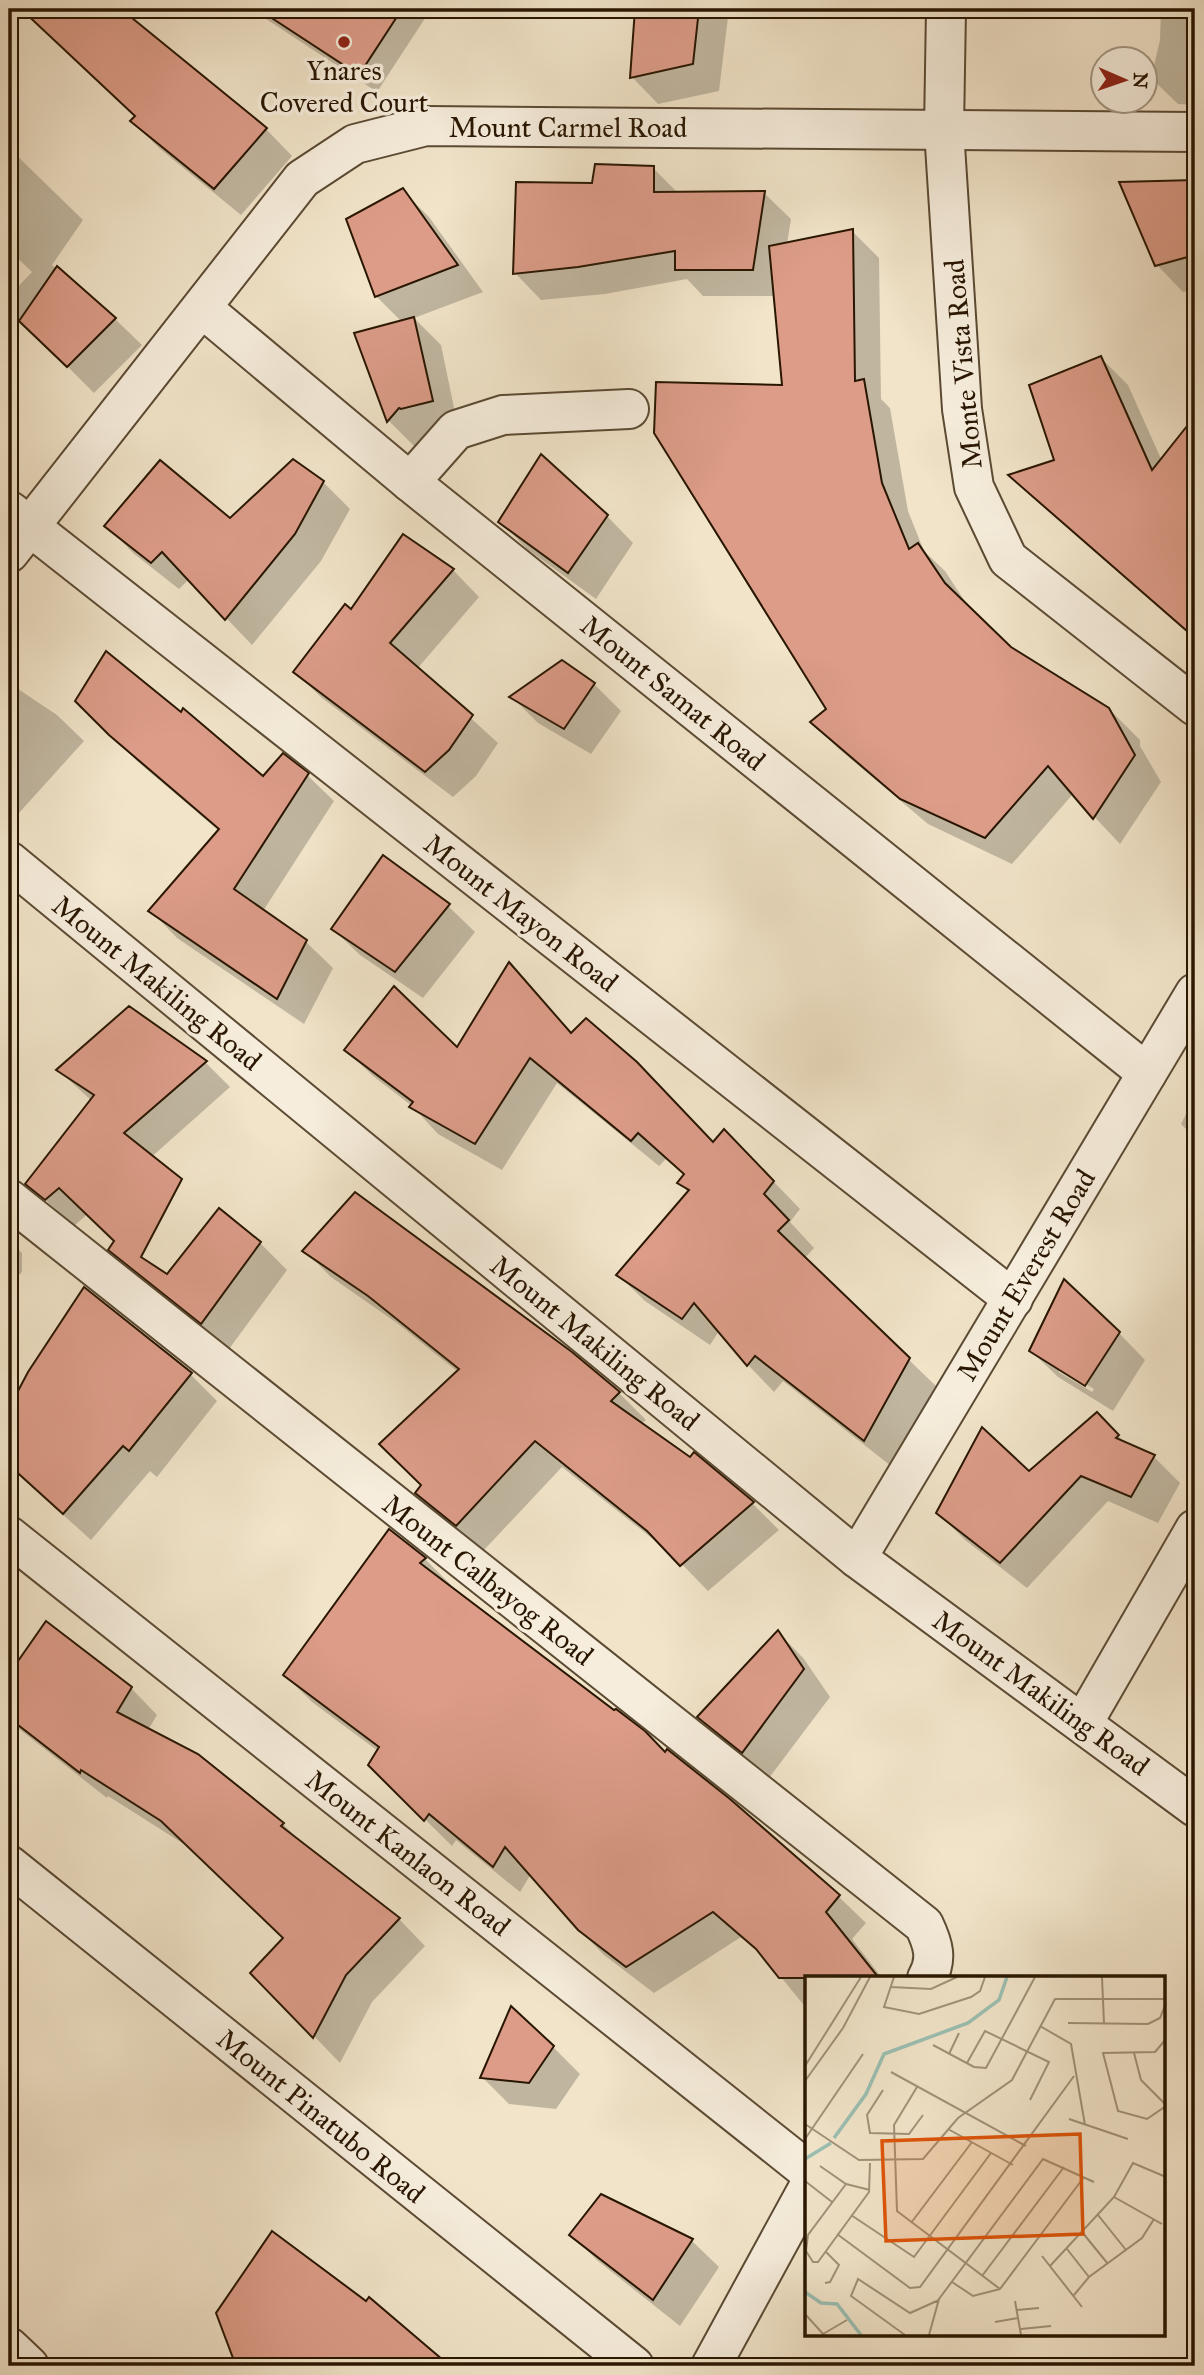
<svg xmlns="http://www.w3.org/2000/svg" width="1204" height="2375" font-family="'IM FELL Great Primer',serif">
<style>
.shadow{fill:#0003;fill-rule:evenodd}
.building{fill:#dc9c88;stroke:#291601;stroke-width:2}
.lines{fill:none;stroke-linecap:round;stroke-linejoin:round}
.minor-casing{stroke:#5b4a33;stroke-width:42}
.minor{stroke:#f6eddc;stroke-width:38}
.poi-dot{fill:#8f2418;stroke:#f6eddc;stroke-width:2.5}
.labels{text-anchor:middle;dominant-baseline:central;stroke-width:7;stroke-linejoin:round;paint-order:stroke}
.poi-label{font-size:28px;fill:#291601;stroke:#f6eddc}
.street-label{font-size:28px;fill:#291601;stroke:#f6eddc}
.inset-river{fill:none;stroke:#9bbfb2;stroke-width:3.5}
.inset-road{fill:none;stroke:#a19279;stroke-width:2}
.view{fill:#de560b;fill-opacity:0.15;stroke:#de560b;stroke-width:3.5}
.inset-edge{fill:none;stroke:#291601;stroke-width:3.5}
</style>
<rect width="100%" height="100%" fill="#f1e4c9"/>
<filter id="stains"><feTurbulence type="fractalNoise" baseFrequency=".00286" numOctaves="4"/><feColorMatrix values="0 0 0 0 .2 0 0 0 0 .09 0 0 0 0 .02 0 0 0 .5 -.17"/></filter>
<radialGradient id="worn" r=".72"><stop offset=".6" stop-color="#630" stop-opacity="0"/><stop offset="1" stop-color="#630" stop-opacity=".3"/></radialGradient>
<!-- shadow -->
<g class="shadow">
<polygon points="55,9 118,9 266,129 292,156 241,215 159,148 132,121 137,117 43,26"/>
<polygon points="251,9 431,9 377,92"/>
<polygon points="637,9 729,9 719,91 658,104 632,77"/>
<polygon points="1161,9 1195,9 1195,105 1178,104 1151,78 1160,40"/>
<polygon points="9,148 83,220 52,265 115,319 142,345 94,393 9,308 9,296 32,272 9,250"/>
<polygon points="653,168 678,193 764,193 791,219 787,244 852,231 879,258 881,399 890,408 908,511 924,551 945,571 970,609 1010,648 1113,713 1140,740 1140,746 1161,782 1120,844 1073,794 1012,864 928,824 839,749 812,722 828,709 784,387 775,296 703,296 687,279 605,294 541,300 515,273 594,185"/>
<polygon points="1195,182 1195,289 1183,292 1157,265 1121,184"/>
<polygon points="402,190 429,217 483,292 414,318 441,345 458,427 429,435 426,433 415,447 389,421 356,335 402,322 376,296"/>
<polygon points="1101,358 1128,385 1162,461 1195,419 1195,639 1037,501 1012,476 1056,461"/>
<polygon points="323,482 350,509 321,561 252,645 189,579 179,589 133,553 107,526 231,520"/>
<polygon points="607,516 633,543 596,599 527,549 501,522"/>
<polygon points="403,537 453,570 479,597 417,669 498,743 476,776 453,797 322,698 295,672 351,612"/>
<polygon points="9,683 57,715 84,741 9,824"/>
<polygon points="594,684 621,711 591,754 538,723 512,697"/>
<polygon points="77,701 263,779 307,775 334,801 263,911 306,942 333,968 304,1024 177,938 151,911 219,831 138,762"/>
<polygon points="448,906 475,932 423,998 360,955 333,929"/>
<polygon points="509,965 573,1034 713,1144 751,1158 800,1209 790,1222 814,1248 804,1259 936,1386 891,1466 783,1381 774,1392 748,1365 719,1331 710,1345 645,1301 618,1275 689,1193 679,1183 685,1176 666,1159 659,1166 557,1083 502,1170 438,1134 412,1106 373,1076 346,1050 457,1049"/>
<polygon points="204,1061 230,1087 74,1226 28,1184 92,1101 58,1070"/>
<polygon points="1195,1096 1195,1138 1181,1124"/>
<polygon points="219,1211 260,1243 287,1270 229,1349 177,1308 150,1281 167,1277"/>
<polygon points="9,1240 22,1253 22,1272 9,1285"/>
<polygon points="305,1251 571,1354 619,1393 646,1420 641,1424 752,1503 779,1530 708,1591 673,1555 562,1467 483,1551 444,1520 417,1493 423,1486 458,1372 397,1323 331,1277"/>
<path d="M 1119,1333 L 1145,1360 L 1113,1411 L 1058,1377 L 1031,1351 ZM 1059,1368 L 1094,1389 L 1092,1392 L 1059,1372 Z"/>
<polygon points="190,1374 217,1401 157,1477 150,1471 91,1540 9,1466 9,1378 19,1390"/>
<polygon points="1097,1414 1127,1445 1154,1457 1180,1483 1158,1523 1108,1501 1027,1588 965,1540 938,1513 1028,1473"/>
<polygon points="425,1559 451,1585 449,1587 665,1754 729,1800 839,1897 866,1923 852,1939 882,1978 807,1978 807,2009 767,1960 741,1937 654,1993 604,1955 577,1927 531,1874 520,1892 456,1840 452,1846 370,1765 378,1751 312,1702 285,1675"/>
<polygon points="46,1624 131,1688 157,1715 148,1730 206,1760 283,1824 307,1848 399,1919 425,1946 372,2002 340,2063 253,1973 285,1939 190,1848 108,1796 107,1798 9,1721 9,1677"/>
<polygon points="778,1632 804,1659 830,1697 769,1778 726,1743 699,1717"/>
<polygon points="553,2047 580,2074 556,2109 509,2104 482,2077"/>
<polygon points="601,2196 692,2241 719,2267 680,2326 598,2261 571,2235"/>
<polygon points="369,2299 447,2366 243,2366 234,2358 366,2303"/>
</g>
<!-- building -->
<g class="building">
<polygon points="21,9 121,9 267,128 214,189 130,121 135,116"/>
<polygon points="258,9 402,9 359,75"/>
<polygon points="635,9 699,9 693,64 630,78"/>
<polygon points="595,164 654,166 654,192 765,191 753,270 675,270 675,251 578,267 513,274 516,182 592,183"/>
<polygon points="1195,180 1195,255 1155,266 1119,182"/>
<polygon points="403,188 458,265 375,297 346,219"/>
<polygon points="853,229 855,381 864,379 882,483 909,549 918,543 945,583 1011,647 1109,708 1135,755 1093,819 1048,766 985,838 900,799 810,722 826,709 654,433 656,382 782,385 769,246"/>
<polygon points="57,266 116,318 67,367 19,321"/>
<polygon points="414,317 433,401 401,409 399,408 387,422 354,333"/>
<polygon points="1101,356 1152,470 1195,416 1195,638 1008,475 1054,460 1029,385"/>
<polygon points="541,454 608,515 568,573 498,522"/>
<polygon points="293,459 324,481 295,534 225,620 162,552 151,563 104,526 160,460 230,518"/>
<polygon points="403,534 454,569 390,643 473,715 449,750 425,772 293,672 345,604 351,609"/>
<polygon points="106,651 181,712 183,708 263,776 283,753 309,773 234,889 307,940 277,999 148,911 219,829 109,735 75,701"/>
<polygon points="562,660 595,683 564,729 509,697"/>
<polygon points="383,855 450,904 395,972 331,929"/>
<polygon points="509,962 571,1033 586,1018 637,1062 713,1142 724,1129 774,1181 764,1194 789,1220 778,1231 910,1358 864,1441 755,1356 747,1366 694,1303 682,1319 616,1275 689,1190 677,1183 684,1174 638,1133 631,1141 530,1058 475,1144 409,1107 413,1102 344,1050 394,986 457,1047"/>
<polygon points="129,1006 207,1061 124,1133 182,1179 141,1257 167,1274 219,1208 261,1242 201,1324 108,1250 114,1241 59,1188 45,1200 25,1184 94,1095 56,1070"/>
<polygon points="355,1192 572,1352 620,1392 611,1401 690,1457 694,1452 754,1502 680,1566 647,1531 535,1441 456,1526 415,1493 421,1485 379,1444 459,1369 368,1296 302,1251"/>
<polygon points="1064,1279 1120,1332 1085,1386 1029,1351"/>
<polygon points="84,1287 192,1373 129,1451 123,1446 63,1514 9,1465 9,1408 28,1372"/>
<polygon points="1097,1412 1119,1435 1116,1438 1155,1455 1131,1497 1081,1476 1000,1563 936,1513 982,1427 1029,1471"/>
<polygon points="389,1529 426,1558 420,1563 614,1710 616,1709 645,1731 665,1752 667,1749 730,1799 840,1895 826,1912 879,1978 779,1978 756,1949 713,1912 626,1967 578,1930 505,1847 493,1867 429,1814 424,1821 368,1765 379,1747 283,1675"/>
<polygon points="46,1621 132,1687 117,1712 198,1754 284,1823 281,1826 400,1918 346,1975 313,2038 250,1973 283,1938 161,1821 81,1770 80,1773 9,1718 9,1674"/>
<polygon points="778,1630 804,1669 742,1753 697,1717"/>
<polygon points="511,2006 554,2046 529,2083 480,2078"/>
<polygon points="601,2194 693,2239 653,2300 569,2235"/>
<polygon points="272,2231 366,2301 369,2297 450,2366 245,2366 233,2358 216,2313"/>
</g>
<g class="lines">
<defs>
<g id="minor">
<polyline points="946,9 944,130 962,409 974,487 1008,559 1195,706"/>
<polyline points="202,308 410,482 1147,1073"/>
<polyline points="410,482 456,430 503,415 629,409"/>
<polyline points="10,511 1013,1299"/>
<polyline points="9,553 302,179 355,144 426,126 1195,132"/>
<polyline points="9,861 857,1558 1195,1807"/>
<path d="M 9,1199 L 924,1925 C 933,1944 938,1959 927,1978"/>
<polyline points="9,1536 807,2170"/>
<polyline points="857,1558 1195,993"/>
<polyline points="1083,1723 1195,1529"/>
<polyline points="9,1865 634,2366"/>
<polyline points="9,2347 29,2366"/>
<polyline points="711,2366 807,2190"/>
</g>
</defs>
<!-- minor casing -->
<use href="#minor" class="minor-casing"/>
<!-- minor -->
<use href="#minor" class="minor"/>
</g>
<!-- markers -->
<circle class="poi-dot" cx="344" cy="42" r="7"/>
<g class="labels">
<!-- poi labels -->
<g class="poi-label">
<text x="344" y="70">Ynares<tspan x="344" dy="32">Covered Court</tspan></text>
</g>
<!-- street labels -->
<g class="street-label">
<text x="568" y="127">Mount Carmel Road</text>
<text transform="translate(963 364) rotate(-95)">Monte Vista Road</text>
<text transform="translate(673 693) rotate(39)">Mount Samat Road</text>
<text transform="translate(521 913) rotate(38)">Mount Mayon Road</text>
<text transform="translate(157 983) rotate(39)">Mount Makiling Road</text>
<text transform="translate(1026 1275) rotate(-59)">Mount Everest Road</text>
<text transform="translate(595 1343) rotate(39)">Mount Makiling Road</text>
<text transform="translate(488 1580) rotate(38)">Mount Calbayog Road</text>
<text transform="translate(1041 1693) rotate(36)">Mount Makiling Road</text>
<text transform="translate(408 1853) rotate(38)">Mount Kanlaon Road</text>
<text transform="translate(321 2116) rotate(39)">Mount Pinatubo Road</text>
</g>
</g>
<!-- overview -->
<g transform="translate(805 1976)">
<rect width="360" height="360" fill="#f1e4c9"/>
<path class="inset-river" d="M 29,162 L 61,118 L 79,78 L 163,47 L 194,24 L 202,1M 0,183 L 26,167M 0,316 L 16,327 L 32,328 L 56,359"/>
<path class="inset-road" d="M 89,1 L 79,31 L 114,38 L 166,21 L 175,15 L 180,1M 297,1 L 299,47M 86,11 L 126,13 L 152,1M 263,47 L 343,48 L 355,42 L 361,27M 235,50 L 266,68 L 280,149M 361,63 L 350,76 L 298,77 L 313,135 L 342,143 L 361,130M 128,69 L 169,91 L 181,92 L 230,1M 329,77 L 336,104 L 361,129M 144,78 L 154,57M 162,87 L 180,55 L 244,86 L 225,124M 0,90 L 56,1M 86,96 L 221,170M 0,105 L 38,52 L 65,1M 112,111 L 89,149 L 92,235 L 195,313M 78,114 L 62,139 L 65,157 L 104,158 L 118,139M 264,143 L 323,163M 0,148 L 54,184 L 118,183 L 153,142 L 207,104 L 250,23 L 361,23M 143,153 L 208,189M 0,163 L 58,78M 15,190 L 41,208 L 65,214M 0,205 L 27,226M 41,208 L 3,259 L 1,275 L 8,286 L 13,286 L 64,216 L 65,187M 309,221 L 357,248M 46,239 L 109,281 L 186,177M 293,239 L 321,274M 106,247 L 167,166M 277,256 L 303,288M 32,258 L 105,312 L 115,311 L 269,100M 262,273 L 284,301M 20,275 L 34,289 L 25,306 L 20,307M 237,280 L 277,331M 245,290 L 309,221 L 328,187 L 361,201M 177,300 L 259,191M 147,306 L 168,320 L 195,313M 195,313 L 279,201M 269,319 L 284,301 L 337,262 L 349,243M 210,325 L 216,359M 212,334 L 234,332M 0,338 L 19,359M 190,346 L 213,342M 216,353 L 246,350M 18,358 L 42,344M 100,359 L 46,320 L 53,303 L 105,337 L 134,324M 124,359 L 134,323 L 238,183 L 289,206"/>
<path class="view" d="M 275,158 L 278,258 L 81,265 L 77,165 Z"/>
<rect width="360" height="360" class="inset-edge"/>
</g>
<!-- margin -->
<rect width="1204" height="2375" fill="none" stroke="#f1e4c9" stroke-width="35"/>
<rect x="10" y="10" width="1183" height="2354" fill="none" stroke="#291601" stroke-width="3.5"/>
<rect x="18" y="18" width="1169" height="2340" fill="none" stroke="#291601" stroke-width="2"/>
<!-- north arrow -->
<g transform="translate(1124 80) rotate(92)"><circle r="33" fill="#f6eddc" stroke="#a49784" stroke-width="2"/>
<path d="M0-5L12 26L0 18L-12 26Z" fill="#8f2418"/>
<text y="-10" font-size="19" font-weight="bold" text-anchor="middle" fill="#291601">N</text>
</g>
<rect width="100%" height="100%" filter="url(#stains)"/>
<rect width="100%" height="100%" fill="url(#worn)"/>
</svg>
